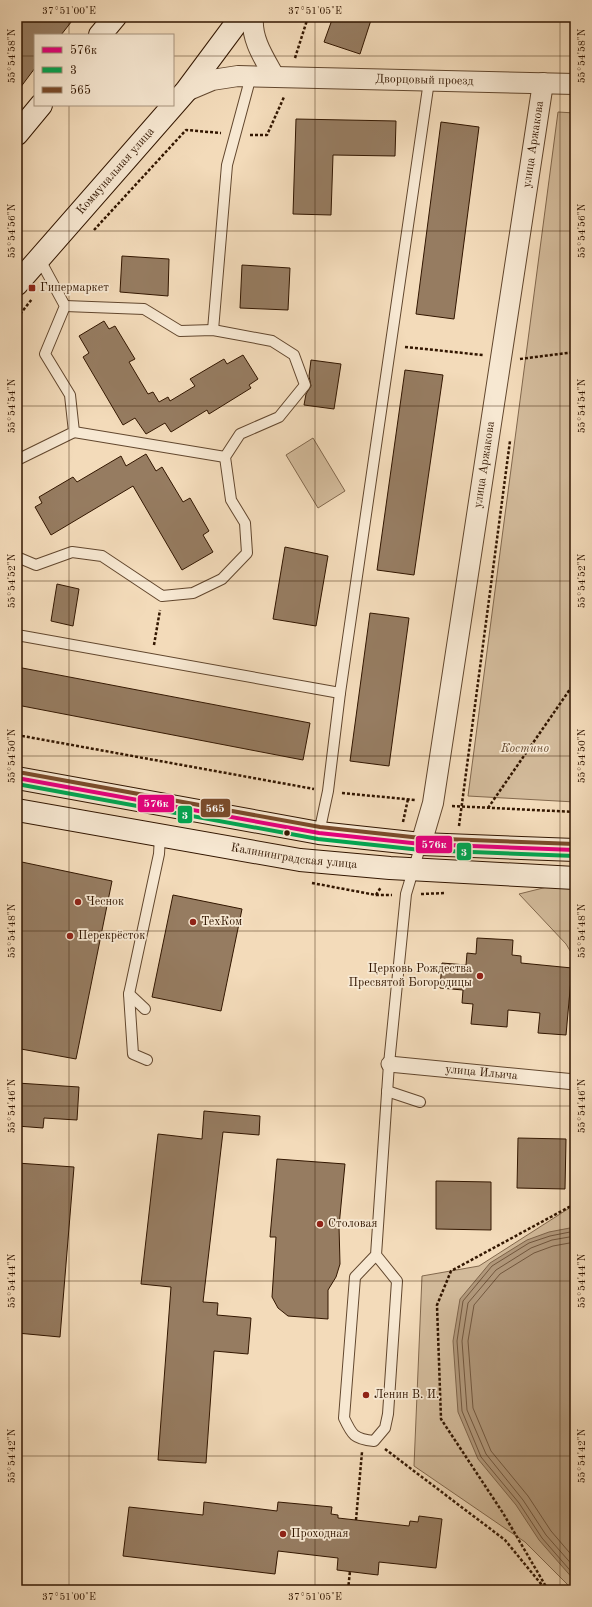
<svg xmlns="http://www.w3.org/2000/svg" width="592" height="1607" font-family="'Old Standard TT',serif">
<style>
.green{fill:#d2ba9a;stroke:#82684d}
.water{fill:#b1987b;stroke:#7e644a}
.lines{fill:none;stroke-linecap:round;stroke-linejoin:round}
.shore{stroke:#72573e;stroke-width:1}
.building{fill:#967c61;stroke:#321600}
.service-casing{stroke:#62472e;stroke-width:12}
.pedestrian-casing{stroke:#62472e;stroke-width:17}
.minor-casing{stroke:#62472e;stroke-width:22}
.secondary-casing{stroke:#321600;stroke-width:24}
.path{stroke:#321600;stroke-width:2.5;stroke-dasharray:3 2;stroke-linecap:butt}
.service{stroke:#f7e8d2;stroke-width:10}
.pedestrian{stroke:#f7e8d2;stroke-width:15}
.minor{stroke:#f7e8d2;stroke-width:20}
.secondary{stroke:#f7e8d2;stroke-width:22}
.bus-1-casing{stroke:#f7e8d2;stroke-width:7}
.bus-2-casing{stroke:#f7e8d2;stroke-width:7}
.bus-3-casing{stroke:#f7e8d2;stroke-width:7}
.bus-1{stroke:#e5007d;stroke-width:4}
.bus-2{stroke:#00a651;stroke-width:4}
.bus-3{stroke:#7a4b2a;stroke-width:4}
.ticks{fill:none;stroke:#321600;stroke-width:1;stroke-opacity:0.45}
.poi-dot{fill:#8f2418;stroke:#f7e8d2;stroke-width:1.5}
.bus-dot{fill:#321600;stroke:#f7e8d2;stroke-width:1.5}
.labels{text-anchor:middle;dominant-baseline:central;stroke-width:3.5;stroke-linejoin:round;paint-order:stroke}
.street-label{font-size:12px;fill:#321600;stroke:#f7e8d2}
.poi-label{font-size:12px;fill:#321600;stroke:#f7e8d2;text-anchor:start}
.park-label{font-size:12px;font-style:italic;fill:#62472e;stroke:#f7e8d2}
.line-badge{stroke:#f7e8d2;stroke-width:1.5}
.badge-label{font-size:11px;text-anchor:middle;font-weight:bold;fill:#fff}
.neatline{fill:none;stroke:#321600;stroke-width:1.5}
.ticks-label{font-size:10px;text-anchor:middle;fill:#321600}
</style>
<rect width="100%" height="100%" fill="#f3dbba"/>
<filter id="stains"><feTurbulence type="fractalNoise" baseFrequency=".005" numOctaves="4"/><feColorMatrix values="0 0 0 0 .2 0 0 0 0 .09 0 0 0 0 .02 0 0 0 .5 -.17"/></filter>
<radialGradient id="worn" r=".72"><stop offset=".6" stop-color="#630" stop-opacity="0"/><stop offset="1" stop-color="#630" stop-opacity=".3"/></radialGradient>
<!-- green -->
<g class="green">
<polygon points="558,112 575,113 575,802 468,796"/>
<polygon points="313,438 345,491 318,508 286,455"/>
<polygon points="575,886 575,959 566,944 519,894 547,887"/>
<polygon points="575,1183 575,1590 573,1590 525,1542 414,1466 422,1276 479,1266 571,1207"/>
</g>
<!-- water -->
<polygon class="water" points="575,1227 575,1581 539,1540 516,1505 478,1459 458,1412 453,1341 460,1299 490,1263 527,1240 549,1232"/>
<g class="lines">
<!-- shore -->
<g class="shore">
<polyline points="575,1231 550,1236 529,1243 492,1266 463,1301 457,1341 462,1411 481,1457 519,1503 542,1538 575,1576"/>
<polyline points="575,1236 552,1240 531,1248 496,1270 468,1303 462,1341 467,1410 486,1454 523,1500 546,1535 575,1568"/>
<polyline points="575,1242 553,1246 534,1253 500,1274 474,1305 468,1341 473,1408 491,1451 528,1496 551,1531 575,1559"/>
</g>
</g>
<!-- building -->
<g class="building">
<polygon points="17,17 75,17 61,35 35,35 35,68 17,92"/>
<polygon points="333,17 372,17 360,54 324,42"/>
<polygon points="296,119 396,121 395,156 333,155 331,215 293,214"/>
<polygon points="441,122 479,127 454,319 416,314"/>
<polygon points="122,256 169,259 168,296 120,292"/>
<polygon points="242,265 290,268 288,310 240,308"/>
<polygon points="104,321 109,329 115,326 135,359 129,362 148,394 153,392 159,402 168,397 170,401 195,386 190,379 224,359 227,364 243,355 258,379 249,385 251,388 209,414 207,410 171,432 165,423 146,434 135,418 123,425 83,357 89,353 79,336"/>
<polygon points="311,360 341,364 334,409 304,405 306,394 311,386 309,376"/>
<polygon points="405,370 443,375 414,575 377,570"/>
<polygon points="146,454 156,471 162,467 183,502 190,498 209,531 203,535 213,552 182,570 133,486 51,535 35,507 42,503 39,497 73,477 77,482 121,456 126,466"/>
<polygon points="285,547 328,556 316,626 273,619"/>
<polygon points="57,584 79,589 73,626 51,621"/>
<polygon points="370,613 409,618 389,766 350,761"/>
<polygon points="17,667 310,723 303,760 17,705"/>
<polygon points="17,861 112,881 76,1059 21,1049 19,1039 17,1039"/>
<polygon points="173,895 242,909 221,1011 152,997"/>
<polygon points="477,938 513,940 512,955 521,956 521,963 572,968 566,1035 538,1033 540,1013 508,1010 507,1027 471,1024 473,1004 462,1003 463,990 440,988 442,963 466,965 467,953 476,954"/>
<polygon points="17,1083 79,1087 77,1120 44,1118 43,1128 17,1126"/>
<polygon points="204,1111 260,1116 259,1135 223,1132 203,1302 218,1303 217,1315 251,1318 248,1354 214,1351 206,1463 158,1460 171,1287 141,1284 158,1134 202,1139"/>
<polygon points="518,1138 566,1139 565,1189 517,1188"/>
<polygon points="277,1159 345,1164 339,1226 340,1264 336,1277 328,1290 328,1319 288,1316 278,1308 272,1297 276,1237 270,1237"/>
<polygon points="17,1163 74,1167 60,1337 17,1333"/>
<polygon points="436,1181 491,1182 491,1230 436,1229"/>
<polygon points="204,1502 277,1511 278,1502 332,1507 331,1514 338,1515 338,1518 409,1526 410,1521 418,1522 419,1516 442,1519 436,1568 379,1562 378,1575 337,1570 338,1558 278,1551 275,1574 123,1556 129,1507 203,1515"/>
</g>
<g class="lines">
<defs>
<g id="service">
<polyline points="213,330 227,165 251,76"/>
<polyline points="74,432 225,457"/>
<polyline points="17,460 74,432 70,395 45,354 65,306 39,258"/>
<polyline points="17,557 36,565 72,552 102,556 162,596 193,593 222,579 247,553 245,523 231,500 225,457 240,434 279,417 305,385 294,355 272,341 213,330 180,331 144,309 65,306"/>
<polyline points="17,635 340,693 328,791 319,833"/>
<polyline points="340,693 429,81"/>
<polyline points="129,994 145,1009"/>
<polyline points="147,1060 133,1054 129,994 159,854 160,836"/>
<polyline points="387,1091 420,1102"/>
<path d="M 376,1255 L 397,1281 L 388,1414 L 385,1428 L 374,1441 C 354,1439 352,1435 344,1418 L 355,1277 L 376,1255 L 389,1064 L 406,894 L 421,844"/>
</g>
<g id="pedestrian">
<path id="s1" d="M 389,1064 L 575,1082"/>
</g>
<g id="minor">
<path d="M 253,17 C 251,39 264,58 274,76"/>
<path id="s2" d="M 186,91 L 212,80 L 238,76 L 575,84"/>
<path id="s3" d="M 421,844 L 433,803 L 543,83"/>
</g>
<g id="secondary">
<polyline points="100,35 115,17"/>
<polyline points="17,134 41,105"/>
<path id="s4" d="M 17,284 L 186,91 L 241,17"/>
<polyline points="17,778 319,833 421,844 575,850"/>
<path id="s5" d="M 17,810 L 300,860 L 390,868 L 575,878"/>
</g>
</defs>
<!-- service casing -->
<use href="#service" class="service-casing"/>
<!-- pedestrian casing -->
<use href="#pedestrian" class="pedestrian-casing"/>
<!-- minor casing -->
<use href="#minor" class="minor-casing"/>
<!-- secondary casing -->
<use href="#secondary" class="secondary-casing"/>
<!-- path -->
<g class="path">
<polyline points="295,58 308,17"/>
<polyline points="250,135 267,135 284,97"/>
<polyline points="94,230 186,130 221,133"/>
<polyline points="17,318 32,299"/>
<polyline points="405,347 483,355"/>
<polyline points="520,359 575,352"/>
<polyline points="154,645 160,610"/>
<polyline points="17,735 314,789"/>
<polyline points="342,793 415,800"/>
<polyline points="452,806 575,812"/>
<polyline points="488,808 575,682"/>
<polyline points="403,822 408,799"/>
<polyline points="459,826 510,441"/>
<polyline points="312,883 376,895 392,895"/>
<polyline points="421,894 446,893"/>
<polyline points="376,895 381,887"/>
<polyline points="385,1449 505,1540 546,1590"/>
<polyline points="356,1520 362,1452"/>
<polyline points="348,1590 350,1571"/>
<polyline points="548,1590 503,1513 441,1419 437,1305 451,1271 571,1206 575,1200"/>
</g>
<!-- service -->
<use href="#service" class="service"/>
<!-- pedestrian -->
<use href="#pedestrian" class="pedestrian"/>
<!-- minor -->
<use href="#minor" class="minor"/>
<!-- secondary -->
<use href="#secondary" class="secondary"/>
<defs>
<polyline id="bus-1" points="17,778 319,833 421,844 575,850"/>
<polyline id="bus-2" points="17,784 318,839 421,850 575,856"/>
<polyline id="bus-3" points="18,772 320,827 421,838 575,844"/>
</defs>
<!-- bus-1 casing -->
<use href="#bus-1" class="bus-1-casing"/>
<!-- bus-2 casing -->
<use href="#bus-2" class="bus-2-casing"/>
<!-- bus-3 casing -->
<use href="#bus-3" class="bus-3-casing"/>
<!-- bus-1 -->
<use href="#bus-1" class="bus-1"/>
<!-- bus-2 -->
<use href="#bus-2" class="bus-2"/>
<!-- bus-3 -->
<use href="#bus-3" class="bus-3"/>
</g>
<!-- ticks -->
<path class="ticks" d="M 69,17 L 69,35M 315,17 L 315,1590M 560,17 L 560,1590M 17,56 L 35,56M 173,56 L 575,56M 69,105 L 69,1590M 17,231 L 575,231M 17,406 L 575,406M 17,581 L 575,581M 17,756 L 575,756M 17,931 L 575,931M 17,1106 L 575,1106M 17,1281 L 575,1281M 17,1456 L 575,1456"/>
<!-- markers -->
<g class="poi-dot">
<rect x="28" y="284" width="8" height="8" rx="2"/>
<circle cx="78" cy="902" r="4"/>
<circle cx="193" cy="922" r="4"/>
<circle cx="70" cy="936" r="4"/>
<circle cx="480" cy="976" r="4"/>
<circle cx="320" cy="1224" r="4"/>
<circle cx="366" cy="1395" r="4"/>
<circle cx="283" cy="1534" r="4"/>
</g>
<circle class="bus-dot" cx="287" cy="833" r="3.5"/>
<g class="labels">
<!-- street labels -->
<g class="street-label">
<text stroke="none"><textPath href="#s2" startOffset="241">Дворцовый проезд</textPath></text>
<text stroke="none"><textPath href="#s3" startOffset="709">улица Аржакова</textPath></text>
<text stroke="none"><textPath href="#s4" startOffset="150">Коммунальная улица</textPath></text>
<text stroke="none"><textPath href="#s3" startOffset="385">улица Аржакова</textPath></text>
<text stroke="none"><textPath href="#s5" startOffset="281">Калининградская улица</textPath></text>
<text stroke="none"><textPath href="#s1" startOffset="93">улица Ильича</textPath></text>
</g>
<!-- poi labels -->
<g class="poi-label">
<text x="40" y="288">Гипермаркет</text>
<text x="86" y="902">Чеснок</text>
<text x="201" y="922">ТехКом</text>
<text x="78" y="936">Перекрёсток</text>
<text x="472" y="969" text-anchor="end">Церковь Рождества<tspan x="472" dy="14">Пресвятой Богородицы</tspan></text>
<text x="328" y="1224">Столовая</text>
<text x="374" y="1395">Ленин В. И.</text>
<text x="291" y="1534">Проходная</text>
</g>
<!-- park labels -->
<g class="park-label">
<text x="525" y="749">Костино</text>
</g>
</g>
<g class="line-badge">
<rect x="137" y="794" width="38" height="19" rx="4" fill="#e5007d"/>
<rect x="200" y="798" width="31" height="20" rx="4" fill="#7a4b2a"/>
<rect x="177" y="805" width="16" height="19" rx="4" fill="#00a651"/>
<rect x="415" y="835" width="38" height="19" rx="4" fill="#e5007d"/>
<rect x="456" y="842" width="16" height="19" rx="4" fill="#00a651"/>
</g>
<g class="badge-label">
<text x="156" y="807">576к</text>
<text x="215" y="812">565</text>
<text x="185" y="819">3</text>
<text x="434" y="848">576к</text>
<text x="464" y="856">3</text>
</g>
<!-- margin -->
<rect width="592" height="1607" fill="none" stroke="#f3dbba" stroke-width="44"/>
<!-- legend -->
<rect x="34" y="34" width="140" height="72" fill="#f7e8d2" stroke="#a8947e"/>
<rect x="42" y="47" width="20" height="6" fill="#e5007d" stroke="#a8947e"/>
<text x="70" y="54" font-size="12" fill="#321600">576к</text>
<rect x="42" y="67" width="20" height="6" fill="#00a651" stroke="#a8947e"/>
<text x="70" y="74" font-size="12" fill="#321600">3</text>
<rect x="42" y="87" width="20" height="6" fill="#7a4b2a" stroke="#a8947e"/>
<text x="70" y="94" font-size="12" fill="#321600">565</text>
<rect x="22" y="22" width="548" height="1563" class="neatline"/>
<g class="ticks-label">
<text x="69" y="14">37°51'00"E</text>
<text x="315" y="14">37°51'05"E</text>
<text transform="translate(11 56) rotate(-90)" y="4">55°54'58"N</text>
<text transform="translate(581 56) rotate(-90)" y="4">55°54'58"N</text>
<text transform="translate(11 231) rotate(-90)" y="4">55°54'56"N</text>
<text transform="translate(581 231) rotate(-90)" y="4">55°54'56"N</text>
<text transform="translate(11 406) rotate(-90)" y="4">55°54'54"N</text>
<text transform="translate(581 406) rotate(-90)" y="4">55°54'54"N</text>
<text transform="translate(11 581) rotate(-90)" y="4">55°54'52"N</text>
<text transform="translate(581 581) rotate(-90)" y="4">55°54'52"N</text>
<text transform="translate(11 756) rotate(-90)" y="4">55°54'50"N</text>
<text transform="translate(581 756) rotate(-90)" y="4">55°54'50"N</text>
<text transform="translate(11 931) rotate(-90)" y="4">55°54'48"N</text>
<text transform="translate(581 931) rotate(-90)" y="4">55°54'48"N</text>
<text transform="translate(11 1106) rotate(-90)" y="4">55°54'46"N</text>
<text transform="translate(581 1106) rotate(-90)" y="4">55°54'46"N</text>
<text transform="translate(11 1281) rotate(-90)" y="4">55°54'44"N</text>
<text transform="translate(581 1281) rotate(-90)" y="4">55°54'44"N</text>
<text transform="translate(11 1456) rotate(-90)" y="4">55°54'42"N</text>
<text transform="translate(581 1456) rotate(-90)" y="4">55°54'42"N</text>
<text x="69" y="1600">37°51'00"E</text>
<text x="315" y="1600">37°51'05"E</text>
</g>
<rect width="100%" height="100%" filter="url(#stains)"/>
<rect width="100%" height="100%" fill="url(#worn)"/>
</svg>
